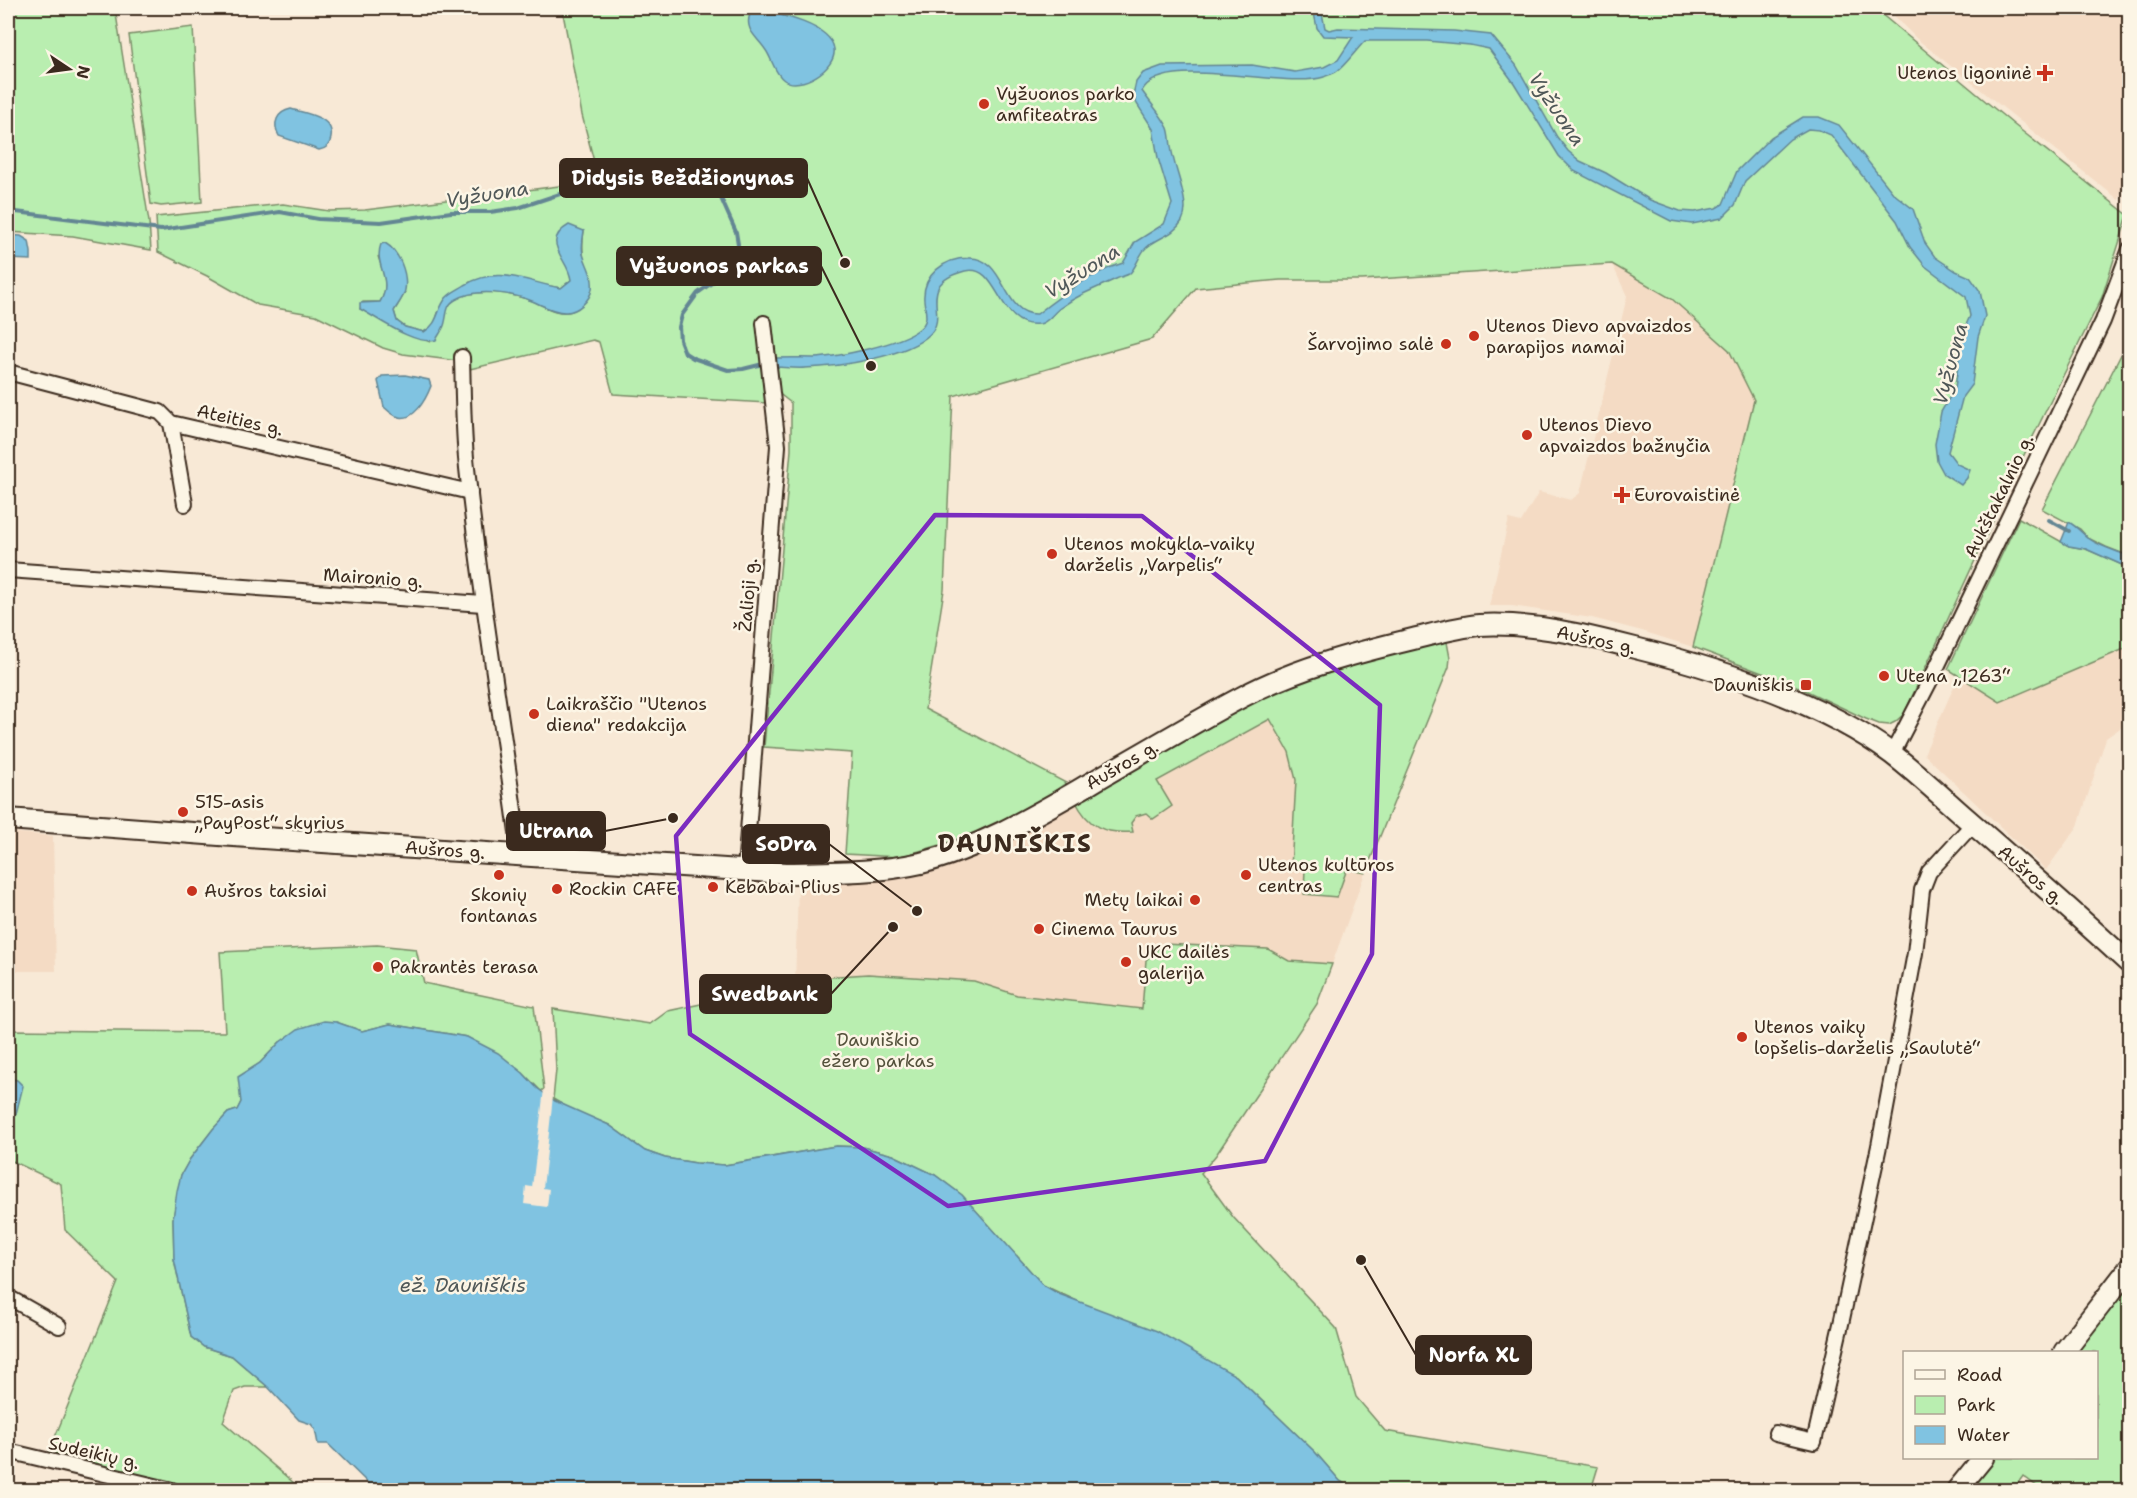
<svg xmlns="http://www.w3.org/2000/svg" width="2137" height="1498" font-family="'Shantell Sans',sans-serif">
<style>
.built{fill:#f4dbc4}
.green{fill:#b9eeb0;stroke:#7a8c67;stroke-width:1.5;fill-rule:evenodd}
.water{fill:#80c3e1;stroke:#648693;stroke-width:1.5}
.pier{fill:#f8e9d6}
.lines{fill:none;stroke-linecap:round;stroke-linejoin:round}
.stream{stroke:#648693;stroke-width:4}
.street-casing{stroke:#3b2a1e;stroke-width:18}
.secondary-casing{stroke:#3b2a1e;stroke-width:24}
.street{stroke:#fcf5e5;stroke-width:14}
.secondary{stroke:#fcf5e5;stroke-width:20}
.marked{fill:none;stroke:#7b2cbf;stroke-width:4.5;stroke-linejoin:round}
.poi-dot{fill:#c8321e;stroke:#fcf5e5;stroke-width:2}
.labels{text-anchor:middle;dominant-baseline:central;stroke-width:5;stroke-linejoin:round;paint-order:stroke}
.poi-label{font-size:18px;fill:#3b2a1e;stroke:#fcf5e5;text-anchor:start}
.street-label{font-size:18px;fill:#3b2a1e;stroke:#fcf5e5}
.park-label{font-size:18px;fill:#54513b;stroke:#fcf5e5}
.water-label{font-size:20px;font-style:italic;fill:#505858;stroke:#fcf5e5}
.district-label{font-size:24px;font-weight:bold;letter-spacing:1.5px;fill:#3b2a1e;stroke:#fcf5e5}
.leader{fill:none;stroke:#3b2a1e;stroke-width:2}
.callout-dot{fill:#3b2a1e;stroke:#fcf5e5;stroke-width:2}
.callout{fill:#3b2a1e;stroke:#3b2a1e;stroke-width:2}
.callout-label{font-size:20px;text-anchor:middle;font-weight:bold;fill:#fff}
</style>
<rect width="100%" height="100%" fill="#f8e9d6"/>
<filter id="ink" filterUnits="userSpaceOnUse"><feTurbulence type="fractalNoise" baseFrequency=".0167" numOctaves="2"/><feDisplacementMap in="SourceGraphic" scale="12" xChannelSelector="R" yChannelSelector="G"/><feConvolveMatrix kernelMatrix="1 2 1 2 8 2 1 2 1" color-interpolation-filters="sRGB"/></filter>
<g filter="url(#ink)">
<!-- built -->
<g class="built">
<polygon points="1888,8 2129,8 2129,170 2119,200 1917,39 1897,19"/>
<polygon points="1612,264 1672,299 1729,350 1754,400 1693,647 1642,631 1592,618 1512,606 1489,606 1509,519 1521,522 1539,492 1571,500 1580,493 1627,296"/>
<polygon points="2129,647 2129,722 2106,738 2078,826 2046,870 1924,754 1959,675 2000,702"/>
<polygon points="1270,719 1289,752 1296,780 1291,867 1305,868 1304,893 1337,897 1347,869 1365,873 1332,964 1289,961 1268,949 1146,960 1142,1009 1017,995 974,981 868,974 838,976 795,984 798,887 917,876 945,869 1075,800 1132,832 1131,828 1133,819 1141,813 1150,815 1157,781"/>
<polygon points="8,832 53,836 56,971 8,971"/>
</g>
<!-- green -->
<g class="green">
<polygon points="34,8 115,8 149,222 151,250 73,236 8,232 8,12"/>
<path d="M 562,8 L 1874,8 L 2013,124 L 2128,215 L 2102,297 L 2020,463 L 1904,714 L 1895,722 L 1889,725 L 1879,724 L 1866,719 L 1794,685 L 1693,647 L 1754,400 L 1729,350 L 1672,299 L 1612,264 L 1362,280 L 1280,280 L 1196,288 L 1152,339 L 953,396 L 944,590 L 925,709 L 1066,783 L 1023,813 L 971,836 L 899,857 L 845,854 L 852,753 L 764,747 L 791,450 L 791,403 L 768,385 L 767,403 L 613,394 L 599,342 L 593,340 L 470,369 L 458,361 L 403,354 L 383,348 L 316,315 L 258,305 L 207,276 L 158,252 L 156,217 L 283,204 L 329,211 L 365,210 L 599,181 L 582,115 ZM 584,231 C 580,252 587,274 589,296 C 584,303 580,308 572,311 C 559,316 544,306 533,301 C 511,293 477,287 456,299 C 443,306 436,329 430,342 L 360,309 L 363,302 L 380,302 C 390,286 383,273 378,256 L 405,293 L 394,311 L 397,321 L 405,327 L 424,332 L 435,324 L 438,313 L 470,282 L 539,284 L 561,288 L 571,280 L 570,271 Z"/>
<polygon points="193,27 202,202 161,206 151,204 129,35"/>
<polygon points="2129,339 2129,556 2106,547 2088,538 2080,529 2042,509"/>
<polygon points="2019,518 2069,546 2086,549 2129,568 2129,647 2000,702 1948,669"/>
<path d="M 1440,640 L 1447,642 L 1450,658 L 1449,667 L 1365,873 L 1347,869 L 1337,897 L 1304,894 L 1305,868 L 1291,868 L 1296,780 L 1289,752 L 1270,719 L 1157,781 L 1172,806 L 1153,819 L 1146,813 L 1136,816 L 1131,823 L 1133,832 C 1104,834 1088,827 1075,800 L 1262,695 C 1316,672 1382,648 1440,640 Z"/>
<polygon points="1163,944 1268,949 1289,961 1332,964 1317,1004 1216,1155 1201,1173 1233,1217 1336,1328 1356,1397 1385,1431 1598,1467 1591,1490 1354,1490 1340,1481 1315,1452 1236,1376 1043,1285 962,1195 935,1175 893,1155 862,1147 836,1146 725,1165 696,1163 665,1158 645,1151 609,1125 570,1109 553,1099 556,1070 553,1009 650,1024 668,1011 795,984 838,976 868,974 974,981 1017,995 1142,1009 1146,960"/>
<polygon points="377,945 416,949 424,983 534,1006 544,1089 541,1091 523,1073 467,1037 390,1024 362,1031 336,1022 280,1042 260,1063 239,1077 241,1102 237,1110 228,1113 213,1129 190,1159 181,1175 173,1219 174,1259 191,1337 204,1347 232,1356 268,1387 245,1387 234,1391 223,1422 302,1490 201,1490 49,1452 118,1282 65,1230 61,1184 8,1159 8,1030 225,1032 220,952"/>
<polygon points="2129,1282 2129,1490 2042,1490 2023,1476 2013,1490 1971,1490 1996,1458 2096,1458 2096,1352 2076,1352"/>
</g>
<!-- water -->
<g class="water">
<path d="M 1313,8 L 1321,8 L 1325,28 L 1329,30 L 1338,28 L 1454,31 L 1491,35 L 1516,65 L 1557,137 L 1568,151 L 1580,161 L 1606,173 L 1650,200 L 1680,211 L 1695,212 L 1716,208 L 1723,204 L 1737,171 L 1771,137 L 1803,117 L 1819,117 L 1839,125 L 1893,193 L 1913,209 L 1925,243 L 1935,257 L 1956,271 L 1970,277 L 1980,291 L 1985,316 L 1978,337 L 1972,384 L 1963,396 L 1948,452 L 1957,464 L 1970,470 L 1967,478 L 1961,485 L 1944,474 L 1937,461 L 1935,444 L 1941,412 L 1955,388 L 1962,334 L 1970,316 L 1966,297 L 1925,266 L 1910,247 L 1897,221 L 1831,135 L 1819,130 L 1808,129 L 1790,139 L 1745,181 L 1735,205 L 1722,218 L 1692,224 L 1671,221 L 1574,171 L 1559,156 L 1514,83 L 1489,49 L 1470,45 L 1427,41 L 1365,41 C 1356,50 1345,66 1336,72 C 1333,74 1327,75 1324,77 C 1283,90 1162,52 1142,91 C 1151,104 1161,114 1168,128 C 1170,133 1170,140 1171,146 C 1173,165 1185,190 1185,208 C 1185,212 1184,217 1182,221 C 1173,236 1158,237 1146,248 C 1139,254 1136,269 1129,274 C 1125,276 1120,277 1116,279 C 1105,284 1094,289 1083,294 C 1075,298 1067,303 1060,308 C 1053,313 1048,323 1039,324 C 997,330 1000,262 965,271 C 914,284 950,314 930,334 C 907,357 837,367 805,368 C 791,369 778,366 764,367 L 764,359 C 781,357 797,358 814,358 C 837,357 901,344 919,329 C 930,321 925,311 924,300 C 922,275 945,258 968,258 C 1007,256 1001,315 1037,314 C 1064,293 1091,273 1123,263 L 1135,242 L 1164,224 L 1172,204 L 1158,158 L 1153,129 L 1137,104 L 1133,95 L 1136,82 L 1143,73 L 1162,66 L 1252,65 L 1295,72 L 1324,67 L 1338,60 L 1353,37 L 1323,36 L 1317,28 Z"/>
<path d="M 760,11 C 779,14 831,25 834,49 C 837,69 800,91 784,80 C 774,73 772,58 765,49 C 757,37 744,30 750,14 Z"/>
<path d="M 291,109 C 305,113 335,117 331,138 C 330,145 326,149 319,150 L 279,136 C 272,123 277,112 291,109 Z"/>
<path d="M 569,225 L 584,231 C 583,238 581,247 583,254 C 586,265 594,276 592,289 C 590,300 578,312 566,312 C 555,313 542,305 532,301 C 511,293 475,287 455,300 C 444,306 448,318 443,328 C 441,332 438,336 436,340 C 415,346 379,319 360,309 L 360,303 L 380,302 C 394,279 373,266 381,244 L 385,243 C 399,251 408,274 405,290 C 404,297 398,304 394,311 L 397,321 L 405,327 L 424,332 C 439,323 436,311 446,298 C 451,292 459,289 465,285 C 499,265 526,282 561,288 L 571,280 C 569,259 539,242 569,225 Z"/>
<polygon points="8,235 21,236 29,241 31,252 31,260 8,259"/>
<path d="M 405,375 L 429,380 L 431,386 C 426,399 413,424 396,416 C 392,414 387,410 384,407 L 378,381 L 382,376 Z"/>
<path d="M 2069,522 C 2077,527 2081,532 2088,538 C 2100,547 2116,551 2129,556 L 2129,568 L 2086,549 L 2069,546 L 2061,542 Z"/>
<polygon points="324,1021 336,1022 362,1031 390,1024 467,1037 498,1053 523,1073 537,1088 555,1101 609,1125 645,1151 665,1158 696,1163 725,1165 836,1146 862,1147 893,1155 935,1175 962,1195 1043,1285 1059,1294 1157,1331 1236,1376 1315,1452 1340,1481 1354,1490 375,1490 328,1444 318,1444 315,1429 311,1424 299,1420 268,1387 232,1356 204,1347 191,1337 174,1259 173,1219 177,1191 181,1175 190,1159 213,1129 228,1113 237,1110 241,1102 238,1077 260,1063 280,1042 298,1029"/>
<polygon points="8,1078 17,1080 23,1086 16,1114 8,1118"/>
</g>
<!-- pier -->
<polygon class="pier" points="544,1089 553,1096 543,1188 549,1189 547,1207 524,1204 526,1186 532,1187"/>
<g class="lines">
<!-- stream -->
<g class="stream">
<polyline points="8,211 161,230 280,212 318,219 381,222 451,212 490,212 518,208 566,192 611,194 640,191 691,181 703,185 720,196 736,232 738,244 737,253 731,267 723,275 698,293 682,315 679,327 680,340 685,353 693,358 728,370 743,369 767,363"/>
<polyline points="2049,520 2069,531"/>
</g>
<defs>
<g id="street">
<path d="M 462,357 C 463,391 463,424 466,458 C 479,591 503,722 520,855"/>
<polyline points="8,372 160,412 171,423 470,492"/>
<polyline points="171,423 185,504"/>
<polyline points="8,570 483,604"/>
<polyline points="1892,754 1934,673 2103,321 2130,249"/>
<polyline points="745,870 778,446 764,323"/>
<polyline points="8,1297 59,1326"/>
<polyline points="1776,1433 1814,1442 1841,1324 1879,1146 1915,953 1922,890 1929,872 1973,824"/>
<polyline points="8,1451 172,1490"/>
</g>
<g id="secondary">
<path d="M 8,819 L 219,835 L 785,873 C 830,872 877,873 921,863 C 981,848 1037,814 1091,783 C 1141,754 1191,724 1242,697 C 1294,669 1355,653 1413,639 C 1434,634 1457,627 1479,625 C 1531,622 1585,635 1635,648 C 1720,669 1822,702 1892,754 C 1918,774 1942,797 1966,818 C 2021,866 2076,914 2130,964"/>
<polyline points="2064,1352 2130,1267"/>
<polyline points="1957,1490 1983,1458"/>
</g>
</defs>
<!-- street casing -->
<use href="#street" class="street-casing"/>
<!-- secondary casing -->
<use href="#secondary" class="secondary-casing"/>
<!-- street -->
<use href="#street" class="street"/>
<!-- secondary -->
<use href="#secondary" class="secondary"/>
</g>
</g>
<!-- marked area -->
<path class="marked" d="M 935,515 L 1142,516 L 1380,705 L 1372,954 L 1265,1161 L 948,1206 L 690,1034 L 676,836 Z"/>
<!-- markers -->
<g class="poi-dot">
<path d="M2042 64h6v6h6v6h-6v6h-6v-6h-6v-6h6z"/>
<circle cx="984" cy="104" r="6"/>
<circle cx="1474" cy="336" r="6"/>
<circle cx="1446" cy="344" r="6"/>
<circle cx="1527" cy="435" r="6"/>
<path d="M1619 486h6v6h6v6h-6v6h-6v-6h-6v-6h6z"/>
<circle cx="1052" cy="554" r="6"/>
<circle cx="1884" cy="676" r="6"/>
<rect x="1800" y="679" width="12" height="12" rx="3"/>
<circle cx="534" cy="714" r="6"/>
<circle cx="183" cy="812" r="6"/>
<circle cx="499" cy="875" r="6"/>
<circle cx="1246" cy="875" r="6"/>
<circle cx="713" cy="887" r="6"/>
<circle cx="557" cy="889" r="6"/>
<circle cx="192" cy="891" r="6"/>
<circle cx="1195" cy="900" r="6"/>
<circle cx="1039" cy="929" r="6"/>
<circle cx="1126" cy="962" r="6"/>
<circle cx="378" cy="967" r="6"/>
<circle cx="1742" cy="1037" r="6"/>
</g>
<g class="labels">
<!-- poi labels -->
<g class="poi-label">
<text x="2032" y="73" text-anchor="end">Utenos ligoninė</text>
<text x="996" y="94">Vyžuonos parko<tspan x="996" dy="21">amfiteatras</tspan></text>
<text x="1486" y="326">Utenos Dievo apvaizdos<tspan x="1486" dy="21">parapijos namai</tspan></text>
<text x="1434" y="344" text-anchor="end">Šarvojimo salė</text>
<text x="1539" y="425">Utenos Dievo<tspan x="1539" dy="21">apvaizdos bažnyčia</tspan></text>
<text x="1634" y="495">Eurovaistinė</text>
<text x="1064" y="544">Utenos mokykla-vaikų<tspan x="1064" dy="21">darželis „Varpelis“</tspan></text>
<text x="1896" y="676">Utena „1263“</text>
<text x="1794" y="685" text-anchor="end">Dauniškis</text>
<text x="546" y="704">Laikraščio "Utenos<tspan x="546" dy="21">diena" redakcija</tspan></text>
<text x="195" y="802">515-asis<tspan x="195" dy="21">„PayPost“ skyrius</tspan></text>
<text x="1258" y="865">Utenos kultūros<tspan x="1258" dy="21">centras</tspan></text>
<text x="725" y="887">Kebabai Plius</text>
<text x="569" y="889">Rockin CAFE</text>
<text x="204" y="891">Aušros taksiai</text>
<text x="499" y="895" text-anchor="middle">Skonių<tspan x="499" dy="21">fontanas</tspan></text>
<text x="1183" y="900" text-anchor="end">Metų laikai</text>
<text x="1051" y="929">Cinema Taurus</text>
<text x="1138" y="952">UKC dailės<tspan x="1138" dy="21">galerija</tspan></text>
<text x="390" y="967">Pakrantės terasa</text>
<text x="1754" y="1027">Utenos vaikų<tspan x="1754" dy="21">lopšelis-darželis „Saulutė“</tspan></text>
</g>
<!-- street labels -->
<g class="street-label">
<text transform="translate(240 420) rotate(13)">Ateities g.</text>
<text transform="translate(1999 496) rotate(-64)">Aukštakalnio g.</text>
<text transform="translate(373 578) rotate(4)">Maironio g.</text>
<text transform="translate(748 595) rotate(-85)">Žalioji g.</text>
<text transform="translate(1596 640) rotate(12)">Aušros g.</text>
<text transform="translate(1122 765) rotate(-30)">Aušros g.</text>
<text transform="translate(445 850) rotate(4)">Aušros g.</text>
<text transform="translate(2031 875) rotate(41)">Aušros g.</text>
<text transform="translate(94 1453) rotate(13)">Sudeikių g.</text>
</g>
<!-- park labels -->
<g class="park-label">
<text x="878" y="1040">Dauniškio<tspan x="878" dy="21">ežero parkas</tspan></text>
</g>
<!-- water labels -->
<g class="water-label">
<text transform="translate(1557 109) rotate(56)">Vyžuona</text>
<text transform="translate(487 194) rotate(-9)">Vyžuona</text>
<text transform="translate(1082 271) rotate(-32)">Vyžuona</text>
<text transform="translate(1950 364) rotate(-75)">Vyžuona</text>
<text x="463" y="1285">ež. Dauniškis</text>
</g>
<!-- district labels -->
<g class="district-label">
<text x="1015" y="844">DAUNIŠKIS</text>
</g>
</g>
<!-- callouts -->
<path class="leader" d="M845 263L807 178M871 366L821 266M673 818L605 831M917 911L829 844M893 927L831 994M1361 1260L1416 1355"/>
<g class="callout-dot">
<circle cx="845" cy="263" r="6"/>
<circle cx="871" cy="366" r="6"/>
<circle cx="673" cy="818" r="6"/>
<circle cx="917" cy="911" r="6"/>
<circle cx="893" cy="927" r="6"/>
<circle cx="1361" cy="1260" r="6"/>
</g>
<g class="callout">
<rect x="560" y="159" width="247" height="38" rx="6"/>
<rect x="617" y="247" width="204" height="38" rx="6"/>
<rect x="507" y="812" width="98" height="38" rx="6"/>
<rect x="743" y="825" width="86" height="38" rx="6"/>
<rect x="700" y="975" width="131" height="38" rx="6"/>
<rect x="1416" y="1336" width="115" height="38" rx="6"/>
</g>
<g class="callout-label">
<text x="683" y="185">Didysis Beždžionynas</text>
<text x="719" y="273">Vyžuonos parkas</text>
<text x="556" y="838">Utrana</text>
<text x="786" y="851">SoDra</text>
<text x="765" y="1001">Swedbank</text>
<text x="1474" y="1362">Norfa XL</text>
</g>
<!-- margin -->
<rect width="2137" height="1498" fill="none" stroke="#fcf5e5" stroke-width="30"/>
<rect x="15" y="15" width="2107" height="1468" fill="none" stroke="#3b2a1e" stroke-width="2" filter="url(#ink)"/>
<!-- legend -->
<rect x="1903" y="1351" width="195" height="108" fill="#fcf5e5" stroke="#afa495" stroke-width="1.5"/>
<rect x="1915" y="1370" width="30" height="9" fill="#fcf5e5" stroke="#afa495" stroke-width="1.5"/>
<text x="1957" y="1381" font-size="18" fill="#3b2a1e">Road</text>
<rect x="1915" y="1396" width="30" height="18" fill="#b9eeb0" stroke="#afa495" stroke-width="1.5"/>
<text x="1957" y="1411" font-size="18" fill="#3b2a1e">Park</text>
<rect x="1915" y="1426" width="30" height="18" fill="#80c3e1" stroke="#afa495" stroke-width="1.5"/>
<text x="1957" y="1441" font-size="18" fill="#3b2a1e">Water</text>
<!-- north arrow -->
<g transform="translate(69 69) rotate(103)" stroke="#fcf5e5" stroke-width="4.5" paint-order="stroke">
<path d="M0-4.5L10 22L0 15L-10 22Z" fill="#3b2a1e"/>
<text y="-9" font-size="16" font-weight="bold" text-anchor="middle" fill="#3b2a1e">N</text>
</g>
</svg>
